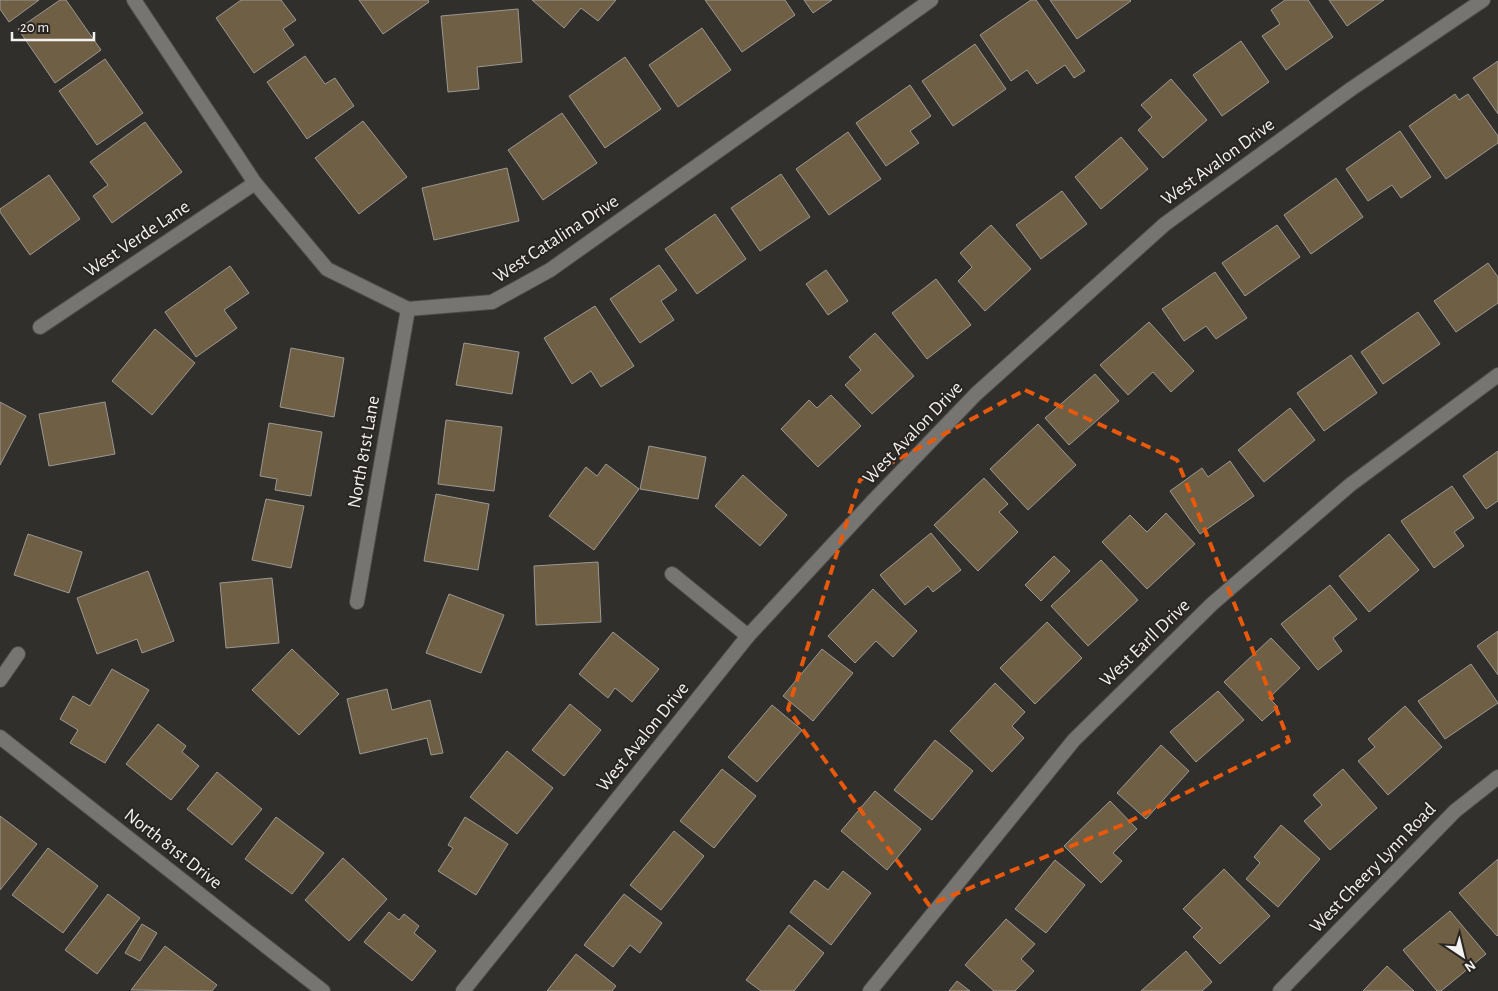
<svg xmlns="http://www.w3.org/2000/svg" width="1498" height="991" font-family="'Alegreya Sans',sans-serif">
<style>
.building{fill:#6f5f44;stroke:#9b9893}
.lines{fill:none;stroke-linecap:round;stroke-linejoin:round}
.minor-casing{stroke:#4d4c49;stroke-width:16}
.minor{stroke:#777571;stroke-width:14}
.marked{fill:none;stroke:#e8590c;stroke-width:4;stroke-dasharray:10 6;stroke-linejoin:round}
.labels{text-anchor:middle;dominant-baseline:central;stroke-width:4;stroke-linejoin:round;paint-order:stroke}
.street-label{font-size:19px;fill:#f3f2f0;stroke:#282522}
</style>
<rect width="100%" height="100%" fill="#312f2c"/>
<!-- building -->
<g class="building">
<polygon points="0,0 39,0 9,22 0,9"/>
<polygon points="60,0 66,0 101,50 55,83 18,29"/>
<polygon points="241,0 281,0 296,20 283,29 294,45 254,73 216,18"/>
<polygon points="359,0 428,0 429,2 383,34"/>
<polygon points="532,0 616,0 598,21 581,8 564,28"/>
<polygon points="705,0 785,0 795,15 742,52"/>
<polygon points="804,0 832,0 813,13"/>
<polygon points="1031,0 1036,0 1085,71 1074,78 1065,65 1037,84 1027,70 1011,81 980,35"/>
<polygon points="1050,0 1130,0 1131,1 1077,39"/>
<polygon points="1285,0 1308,0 1333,37 1286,70 1262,36 1280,24 1271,10"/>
<polygon points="1329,0 1384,0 1347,26"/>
<polygon points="518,9 522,62 477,67 479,89 448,92 441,16"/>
<polygon points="702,28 731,70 678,107 649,65"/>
<polygon points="1241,41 1269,82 1222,116 1193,75"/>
<polygon points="975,44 1006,89 953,126 922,81"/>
<polygon points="305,56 325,84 335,78 354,106 307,139 267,82"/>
<polygon points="625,57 661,109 605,148 569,96"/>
<polygon points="105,59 143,113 97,145 59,91"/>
<polygon points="1498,61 1498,114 1473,78"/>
<polygon points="1171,79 1207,120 1163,158 1138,130 1152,117 1141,105"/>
<polygon points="910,85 931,116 910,131 919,143 886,166 856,123"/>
<polygon points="1455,94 1459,100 1468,94 1498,136 1498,143 1446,179 1409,126"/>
<polygon points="562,113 597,163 543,200 508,150"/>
<polygon points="363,121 407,177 359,214 315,158"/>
<polygon points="145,122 182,172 112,223 93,196 108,185 90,162"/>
<polygon points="1400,131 1431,177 1401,198 1392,185 1368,201 1346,169"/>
<polygon points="848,132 881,179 829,215 796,169"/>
<polygon points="1121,137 1148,169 1101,209 1075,177"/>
<polygon points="507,168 519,221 434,240 422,188"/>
<polygon points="781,174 810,217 760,251 731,208"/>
<polygon points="49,175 80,219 30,255 0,212 0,209"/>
<polygon points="1336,178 1363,217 1311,254 1284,215"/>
<polygon points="1062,191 1087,224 1041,259 1016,225"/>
<polygon points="715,214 746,259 697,294 665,249"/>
<polygon points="991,225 1031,269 985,311 958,281 972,267 960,253"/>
<polygon points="1277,225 1300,257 1245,296 1222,263"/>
<polygon points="1488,263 1498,277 1498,303 1456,332 1434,301"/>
<polygon points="659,265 677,290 661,301 674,320 640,343 610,299"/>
<polygon points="230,266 249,293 224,310 237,328 196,357 165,312"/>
<polygon points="826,270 848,301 828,315 806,284"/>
<polygon points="1215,272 1247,318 1216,339 1206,326 1184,341 1162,309"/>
<polygon points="936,279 971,325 927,359 892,313"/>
<polygon points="595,306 634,366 601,387 591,371 572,384 544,338"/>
<polygon points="1418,312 1440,344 1383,384 1361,352"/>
<polygon points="1149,322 1194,371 1171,392 1153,372 1128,395 1100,365"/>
<polygon points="155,329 195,363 152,415 112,381"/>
<polygon points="875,333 914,376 872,414 845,385 861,370 849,357"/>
<polygon points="464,343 519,352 512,394 456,385"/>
<polygon points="291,348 344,358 334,417 280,407"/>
<polygon points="1351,355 1377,393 1324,431 1297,393"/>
<polygon points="1095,374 1119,401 1069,445 1045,418"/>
<polygon points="831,395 861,426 818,467 781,429 809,400 817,408"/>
<polygon points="0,402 26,416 0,465"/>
<polygon points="105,402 115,454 49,466 39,414"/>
<polygon points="1290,408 1315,440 1264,482 1238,450"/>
<polygon points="446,420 502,427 494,491 438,484"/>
<polygon points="269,423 322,432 311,496 275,490 277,479 260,476"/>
<polygon points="1038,424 1076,465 1028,510 990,469"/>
<polygon points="649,446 706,457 698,499 640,489"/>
<polygon points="1498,451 1498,501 1486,509 1463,476"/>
<polygon points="1230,461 1254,496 1200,534 1170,491 1202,468 1208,477"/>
<polygon points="606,464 639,489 594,550 549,516 586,467 597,476"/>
<polygon points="743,475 787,515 760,546 715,506"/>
<polygon points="984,478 1008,504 999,512 1018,532 978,571 934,525"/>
<polygon points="1452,486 1474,518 1454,532 1464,546 1434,568 1401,521"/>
<polygon points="436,494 489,504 478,570 424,561"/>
<polygon points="266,499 304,506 291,568 252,560"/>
<polygon points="1166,513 1195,544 1147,589 1102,542 1130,515 1147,532"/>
<polygon points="931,533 961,570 933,592 928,586 905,605 880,575"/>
<polygon points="28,534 82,552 69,593 14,575"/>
<polygon points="1389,534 1419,570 1369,612 1339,576"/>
<polygon points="1054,556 1070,571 1041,601 1025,585"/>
<polygon points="1101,560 1138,600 1088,646 1051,606"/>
<polygon points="598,562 601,622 536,625 534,566"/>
<polygon points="148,571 174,641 142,653 137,639 97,654 77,598"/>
<polygon points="272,578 279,643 226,648 220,583"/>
<polygon points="1330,585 1357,619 1333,638 1342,651 1318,670 1281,624"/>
<polygon points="873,589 917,631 893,657 876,641 855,663 828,636"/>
<polygon points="449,594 504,615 481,673 426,653"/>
<polygon points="1047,622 1082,658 1035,704 1000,668"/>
<polygon points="1498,631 1498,675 1477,646"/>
<polygon points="613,632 659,669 632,702 615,688 608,698 579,674"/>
<polygon points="1271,638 1300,668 1269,698 1278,707 1262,721 1224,682"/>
<polygon points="292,649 339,694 299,735 252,690"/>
<polygon points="822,649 853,673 813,721 783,696"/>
<polygon points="1471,664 1498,703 1445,739 1418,701"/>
<polygon points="112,669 149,690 105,763 70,743 78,730 60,719 73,696 90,706"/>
<polygon points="995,683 1025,712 1012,726 1024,738 992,772 950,731"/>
<polygon points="387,689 392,710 430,700 443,753 431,755 427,738 360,754 347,699"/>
<polygon points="1218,691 1244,720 1196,762 1170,732"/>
<polygon points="570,704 601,730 564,776 532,750"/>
<polygon points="772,705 802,730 757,782 728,757"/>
<polygon points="1405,706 1442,747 1388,795 1358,761 1375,747 1368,739"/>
<polygon points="158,724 186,746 182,752 199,766 171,800 126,764"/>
<polygon points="935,740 973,771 932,820 894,790"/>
<polygon points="1161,745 1189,771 1146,819 1117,793"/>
<polygon points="507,751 553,788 517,834 470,797"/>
<polygon points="722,769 756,796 714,848 680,821"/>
<polygon points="1343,769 1377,808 1330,850 1304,821 1322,805 1313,795"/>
<polygon points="217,772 262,809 232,845 187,809"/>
<polygon points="875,791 921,829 887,870 841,831"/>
<polygon points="1110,801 1137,829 1113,853 1122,861 1101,883 1064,846"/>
<polygon points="0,816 37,844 0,890"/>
<polygon points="276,817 324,853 292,894 245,859"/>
<polygon points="465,817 508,844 476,895 438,871 453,848 448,845"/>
<polygon points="1281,825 1320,859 1278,907 1246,879 1260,863 1254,857"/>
<polygon points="674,831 704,856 661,910 630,885"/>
<polygon points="48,848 98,886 63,933 12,895"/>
<polygon points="343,858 387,899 349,941 305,900"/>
<polygon points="1498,859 1498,935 1497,936 1459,893"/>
<polygon points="1055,860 1085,885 1046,933 1015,909"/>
<polygon points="1224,869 1270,916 1220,964 1193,937 1202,928 1183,909"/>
<polygon points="843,871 871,893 831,945 790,912 815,880 828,890"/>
<polygon points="108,894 140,918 97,974 65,950"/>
<polygon points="624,894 662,923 640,953 630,945 613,967 584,945"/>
<polygon points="1450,911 1486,954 1441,991 1437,991 1403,950"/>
<polygon points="389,912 399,920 404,914 419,926 414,933 436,951 412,981 364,942"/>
<polygon points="1006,919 1035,944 1021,959 1034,971 1015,991 994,991 965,965"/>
<polygon points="142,924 157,933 140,961 125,953"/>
<polygon points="789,925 824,953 794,991 761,991 746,980"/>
<polygon points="165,946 217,985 212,991 131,990"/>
<polygon points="1186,951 1212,982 1202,991 1141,991"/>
<polygon points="576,954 616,986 612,991 547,991"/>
<polygon points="1387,966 1414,991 1363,991"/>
<polygon points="957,981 970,991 949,991"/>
</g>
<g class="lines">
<defs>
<g id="minor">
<polyline points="134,0 255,183 327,269 408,309 492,302 550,270 931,0"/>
<polyline points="40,327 255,183"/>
<polyline points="672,574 748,636"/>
<polyline points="357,602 408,309"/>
<polyline points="0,680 18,654"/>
<polyline points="0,737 323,991"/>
<polyline points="463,991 748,636 873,501 976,394 1165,224 1351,89 1483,0"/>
<polyline points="870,991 1074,740 1212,604 1350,485 1498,375"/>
<polyline points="1280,991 1455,811 1498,777"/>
</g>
</defs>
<!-- minor casing -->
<use href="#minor" class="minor-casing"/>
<!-- minor -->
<use href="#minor" class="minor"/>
</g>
<!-- marked area -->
<path class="marked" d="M 1025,390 L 1177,460 L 1289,741 L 1122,825 L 929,905 L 788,709 L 860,480 Z"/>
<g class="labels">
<!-- street labels -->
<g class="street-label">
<text transform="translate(1218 162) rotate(-36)">West Avalon Drive</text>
<text transform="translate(137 239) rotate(-34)">West Verde Lane</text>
<text transform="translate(556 239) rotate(-33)">West Catalina Drive</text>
<text transform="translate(913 433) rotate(-46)">West Avalon Drive</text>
<text transform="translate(364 452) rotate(-80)">North 81st Lane</text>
<text transform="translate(1145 643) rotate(-44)">West Earll Drive</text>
<text transform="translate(643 737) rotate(-51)">West Avalon Drive</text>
<text transform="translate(173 849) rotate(38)">North 81st Drive</text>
<text transform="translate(1373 868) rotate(-46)">West Cheery Lynn Road</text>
</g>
</g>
<!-- north arrow -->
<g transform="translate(1463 956) rotate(145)" stroke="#282522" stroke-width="4" paint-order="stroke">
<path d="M0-4L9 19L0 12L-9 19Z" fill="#f3f2f0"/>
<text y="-8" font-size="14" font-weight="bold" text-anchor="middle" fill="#f3f2f0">N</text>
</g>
<!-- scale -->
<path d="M12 32v8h82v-8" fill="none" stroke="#f3f2f0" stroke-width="2.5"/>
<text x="20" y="32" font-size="15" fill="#f3f2f0" stroke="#282522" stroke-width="4" paint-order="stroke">20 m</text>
</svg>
